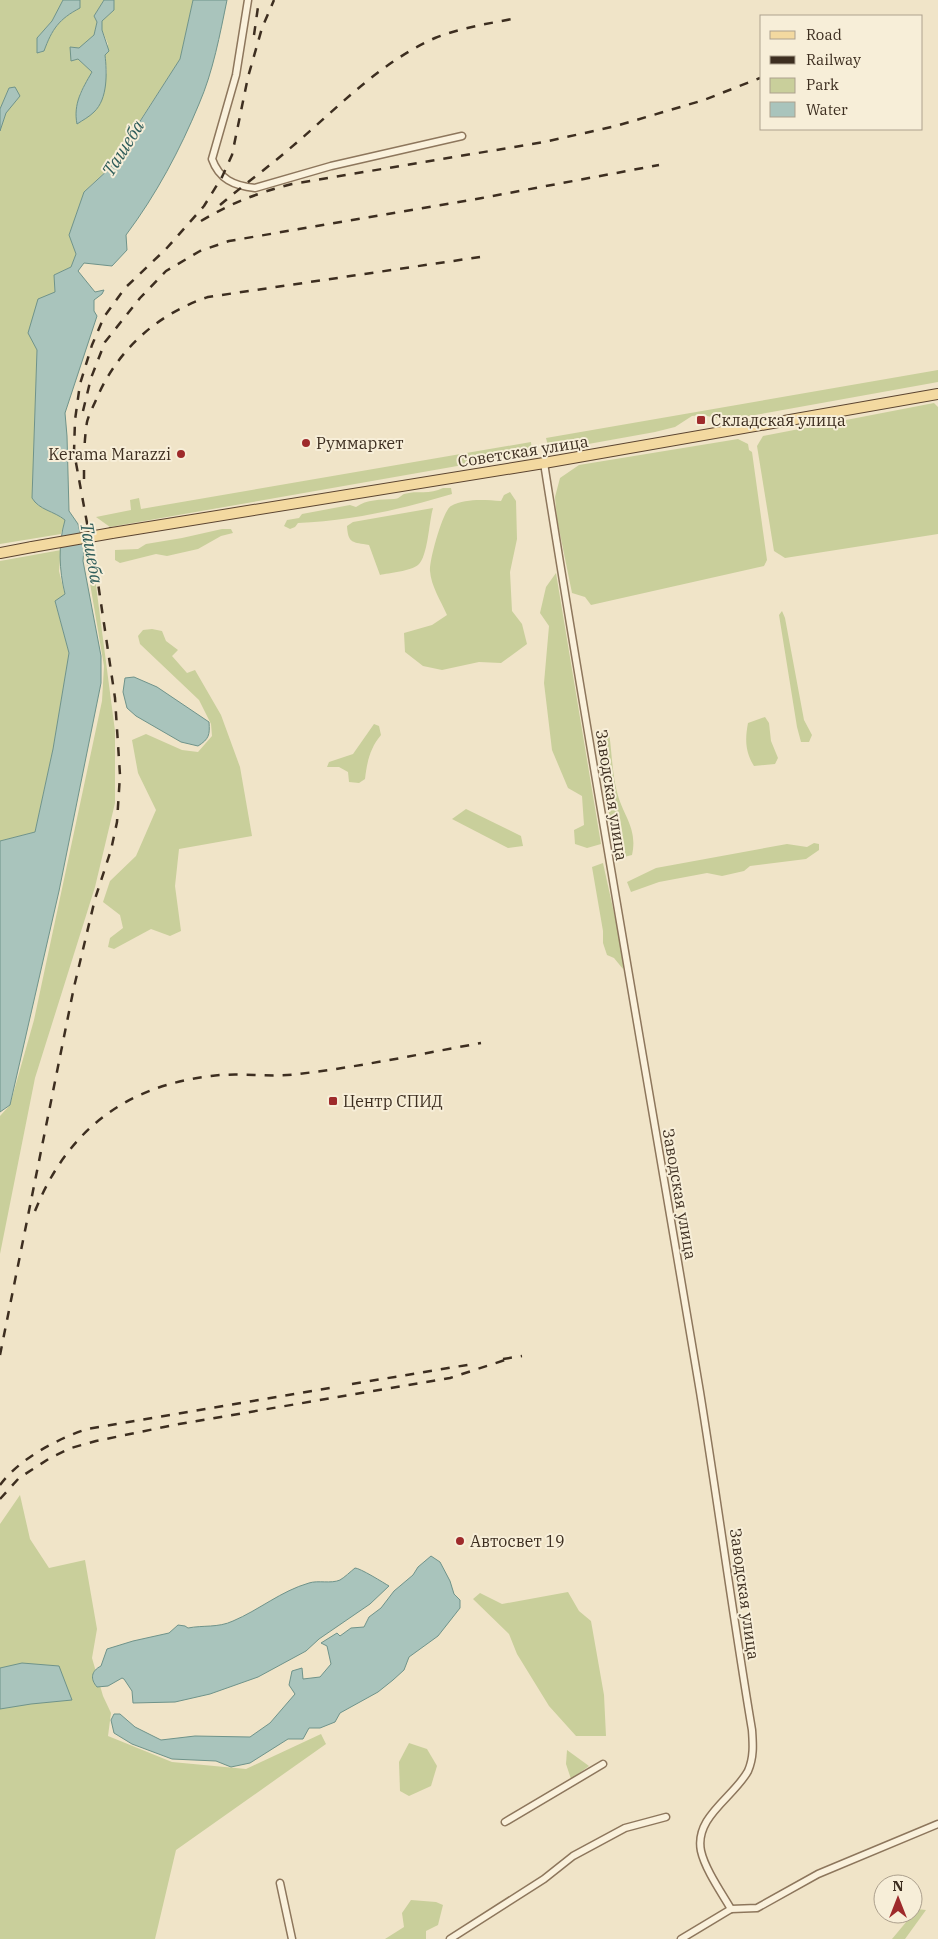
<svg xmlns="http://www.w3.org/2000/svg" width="938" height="1939" font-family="'IBM Plex Serif',serif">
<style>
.green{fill:#c9cf9b}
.water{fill:#a9c4bc;stroke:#6f938a}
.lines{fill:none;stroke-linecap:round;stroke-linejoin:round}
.minor-casing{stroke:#8d765c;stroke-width:9}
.primary-casing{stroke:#5b4430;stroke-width:12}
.minor{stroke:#faf1dc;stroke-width:6}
.primary{stroke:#f3d9a0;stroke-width:10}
.rail{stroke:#3d2e20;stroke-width:2.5;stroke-dasharray:9 9;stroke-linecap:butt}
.primary-bridge-casing{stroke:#5b4430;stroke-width:12;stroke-linecap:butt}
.primary-bridge{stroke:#f3d9a0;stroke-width:10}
.poi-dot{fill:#9e2a2b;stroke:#f7eed8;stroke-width:2}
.labels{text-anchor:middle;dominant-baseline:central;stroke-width:4;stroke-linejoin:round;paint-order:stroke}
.poi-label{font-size:16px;fill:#3d2e20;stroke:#f7eed8;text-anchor:start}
.street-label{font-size:16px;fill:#3d2e20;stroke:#f7eed8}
.water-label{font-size:18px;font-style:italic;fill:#2f5d5a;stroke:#f7eed8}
</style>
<rect width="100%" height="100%" fill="#f0e4c8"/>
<!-- green -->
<g class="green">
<path d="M 0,0 L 63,0 L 52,21 L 37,38 L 38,53 L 44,51 C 52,29 59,19 80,8 L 80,0 L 104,0 L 94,16 L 97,22 L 94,35 L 79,49 L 71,47 L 78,59 L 92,72 L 79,95 L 107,73 L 105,55 L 108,44 L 102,30 L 102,21 L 114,10 L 114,0 L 193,0 L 180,59 L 109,168 L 84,192 L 69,235 L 76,254 L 71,267 L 54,275 L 55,292 L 28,332 L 37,350 L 32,498 C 39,510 54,511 65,520 L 61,534 L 0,544 L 0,131 L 5,113 L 20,96 L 9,88 L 0,109 Z"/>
<polygon points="938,370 938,382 755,415 724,420 703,415 692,416 675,427 655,432 555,450 548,446 546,438"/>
<polygon points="934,403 938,407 938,534 785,558 774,551 757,446 763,436"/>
<polygon points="738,439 748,444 749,450 752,452 767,560 764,566 591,605 585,597 572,593 557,519 555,497 560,478 579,465"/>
<polygon points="531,442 532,453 110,527 96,517 131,510 130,500 139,498 141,509"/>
<path d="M 443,488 L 451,488 L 452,494 C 402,509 350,521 298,523 L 295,527 L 290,529 L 284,526 L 287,520 L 299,518 L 302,514 L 350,505 L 356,507 C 367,499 380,500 394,499 C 399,499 400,496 404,494 C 417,490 430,495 443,488 Z"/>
<path d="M 510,492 L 516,501 L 517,539 L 510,572 L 512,611 L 522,624 L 527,644 L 501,663 L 479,662 L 442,670 L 423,666 L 405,652 L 404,633 L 432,625 L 447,615 C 441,601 431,586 430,571 C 429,561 443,510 451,506 C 466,498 485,500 501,501 L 504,495 Z"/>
<path d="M 433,508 C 429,521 428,557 418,565 C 411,571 389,573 380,575 L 369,545 C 353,542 348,544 347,526 L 353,522 Z"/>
<polygon points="222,529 231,529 233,533 221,536 198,549 167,556 156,554 120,563 115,560 115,550 138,549 146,544 182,538"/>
<polygon points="91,547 115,731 115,803 95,887 35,1078 0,1254 0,1116 10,1105 34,1020 102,701 104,666 84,548"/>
<polygon points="61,550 59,571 65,595 55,602 69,653 53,749 35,832 0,841 0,561"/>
<polygon points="556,573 601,844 587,848 575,844 574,830 584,825 582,796 568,788 552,750 544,683 549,626 540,613 546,587"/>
<polygon points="782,611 785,618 804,720 812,735 809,742 801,742 797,727 779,615"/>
<polygon points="152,629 162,631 166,641 178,650 172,656 187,673 195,670 221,715 240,767 252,836 179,849 175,886 181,931 170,936 151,929 114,949 108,947 110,938 123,928 120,915 103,902 110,881 136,856 156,810 138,773 132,740 146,734 182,750 198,752 212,736 211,724 199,700 140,644 138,636 143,630"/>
<path d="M 765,717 L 769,723 L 771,741 L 778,758 L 775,764 L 754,766 C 745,752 745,739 748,723 Z"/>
<path d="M 374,724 L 379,726 L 381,735 C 370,748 367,762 365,779 L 359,783 L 349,782 L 348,772 L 339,767 L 327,767 L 329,762 L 353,754 Z"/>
<path d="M 609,733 C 612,752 612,773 617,792 C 623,816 638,828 632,855 L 620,858 L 612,841 L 610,819 L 598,747 L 599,734 Z"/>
<polygon points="466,809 521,836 523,846 508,848 452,819"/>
<polygon points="814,843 819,844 819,850 806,859 750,866 744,871 722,876 707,873 659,882 631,892 627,882 656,868 787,844 807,847"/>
<polygon points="603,863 623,954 623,969 614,958 607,955 603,943 603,931 592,867"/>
<polygon points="20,1495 30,1539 49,1568 85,1560 97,1629 92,1658 103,1696 111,1713 108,1736 172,1762 246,1769 321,1734 326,1744 176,1850 155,1939 0,1939 0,1524"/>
<polygon points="568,1592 579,1611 591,1621 604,1695 606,1736 576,1736 549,1706 517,1654 509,1634 473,1599 480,1593 502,1604"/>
<polygon points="409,1743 427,1749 437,1766 431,1786 409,1796 400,1791 399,1762"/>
<polygon points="567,1750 589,1766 571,1779 566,1764"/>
<polygon points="411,1900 436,1902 443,1905 438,1925 426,1931 426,1939 385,1939 404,1927 402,1913"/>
<polygon points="917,1909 926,1910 905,1939 892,1939"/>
</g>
<!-- water -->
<g class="water">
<path d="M 63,0 L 80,0 L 80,8 C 59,19 52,29 44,51 L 37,53 L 37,38 L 52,21 Z"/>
<path d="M 104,0 L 114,0 L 114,10 L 102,21 L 102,30 L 109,51 L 105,55 C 107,72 108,99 94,112 C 89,117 83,120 77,124 C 73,104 82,89 92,72 L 78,59 L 71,61 L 70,47 L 79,48 L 94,35 L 97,22 L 94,16 Z"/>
<path d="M 193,0 L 227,0 C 220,34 213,72 199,104 C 180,150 156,195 126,235 L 127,250 L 112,266 L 84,263 L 78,271 L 95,292 L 104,290 L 102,294 L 94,300 L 94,311 L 97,316 L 65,413 L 67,436 L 69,511 L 78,524 L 84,548 L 83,561 L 101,656 L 101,683 L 59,891 L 10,1105 L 0,1112 L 0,841 L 35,832 L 53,749 L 69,653 L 55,601 L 65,594 C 59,570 58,544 65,520 C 54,511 39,510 32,498 L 37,350 L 28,333 L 38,299 L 55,292 L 54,275 L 71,267 L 76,254 L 69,235 L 84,192 L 110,168 L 180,59 Z"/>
<polygon points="15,87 20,96 6,113 0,131 0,109 9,88"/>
<path d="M 134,677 L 157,687 L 209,722 C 210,735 209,739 198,746 L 181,742 L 136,716 L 127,708 L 123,692 L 125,678 Z"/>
<polygon points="431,1556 440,1562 450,1581 454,1594 460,1600 460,1608 438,1636 409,1657 404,1670 393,1680 378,1692 340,1713 335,1722 320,1728 309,1728 303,1739 288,1739 250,1763 231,1767 216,1761 172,1759 132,1744 114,1733 111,1720 114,1714 120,1714 135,1727 161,1740 195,1736 250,1737 270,1723 295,1694 289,1685 292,1671 302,1668 303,1679 320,1677 331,1664 327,1646 321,1643 337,1633 340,1636 351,1628 364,1627 369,1617 381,1608 394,1591 413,1575 418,1567"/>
<path d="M 355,1568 C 360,1568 384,1583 389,1586 L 370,1604 L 319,1639 L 306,1651 L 258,1677 L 210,1694 L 175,1702 L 133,1703 L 132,1691 L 124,1679 L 122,1678 L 108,1686 L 97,1687 C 90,1679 91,1671 101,1666 L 107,1649 L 133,1641 L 169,1633 L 178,1625 L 185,1626 L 188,1628 C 203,1625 218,1628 233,1621 C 259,1610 281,1591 309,1583 C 318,1580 331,1584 340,1580 C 345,1577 350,1572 355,1568 Z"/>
<polygon points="22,1663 59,1666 72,1700 31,1704 0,1709 0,1668"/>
</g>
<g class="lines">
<defs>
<g id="minor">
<path d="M 248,0 L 236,75 L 212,159 C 219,179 234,186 255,188 L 331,166 L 462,136"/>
<path d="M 544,463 C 593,773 648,1082 700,1392 C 718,1504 733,1617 752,1730 C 753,1744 754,1757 748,1771 C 734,1797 694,1817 701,1851 C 705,1869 721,1892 731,1909"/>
<polyline points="505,1822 603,1764"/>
<polyline points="280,1883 292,1939"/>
<polyline points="450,1939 544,1879 573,1856 625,1828 666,1817"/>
<polyline points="681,1939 731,1909 757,1908 818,1874 938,1824"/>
</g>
<g id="primary">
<polyline points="112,533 544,463 938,394"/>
<polyline points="0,553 32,547"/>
</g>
</defs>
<!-- minor casing -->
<use href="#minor" class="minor-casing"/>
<!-- primary casing -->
<use href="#primary" class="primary-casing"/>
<!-- minor -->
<use href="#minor" class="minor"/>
<!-- primary -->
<use href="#primary" class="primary"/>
<!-- rail -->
<g class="rail">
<polyline points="254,35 259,0"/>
<path d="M 220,205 C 242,186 266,169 288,150 C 336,110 377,64 435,38 C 460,28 486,24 512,19"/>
<path d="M 201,221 C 231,203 257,193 292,184 L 544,142 L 616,126 L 704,100 L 760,78"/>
<polyline points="83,411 91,378 105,342 140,298 166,271 200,251 229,241 482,198 659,165"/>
<path d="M 84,479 C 84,460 84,440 87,422 C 89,414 93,407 96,400 C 117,350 157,314 208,297 L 480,257"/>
<path d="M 35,1211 C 67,1131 125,1086 211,1076 C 240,1072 269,1078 298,1074 C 359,1067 420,1054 481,1043"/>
<polyline points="0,1355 74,987 95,899 111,850 117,822 120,775 115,698 98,583 74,452 75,420 80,384 92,345 104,317 125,288 166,249 204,206 222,177 232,155 248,77 262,28 274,0"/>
<polyline points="503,1359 522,1356"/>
<polyline points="352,1384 473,1364"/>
<path d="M 0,1485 C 19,1459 57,1439 87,1429 L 330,1388"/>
<polyline points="0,1499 19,1478 50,1458 71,1448 96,1441 179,1424 450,1378 508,1359"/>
</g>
<defs>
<polyline id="primary-bridge" points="32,547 112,533"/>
</defs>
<!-- primary-bridge casing -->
<use href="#primary-bridge" class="primary-bridge-casing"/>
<!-- primary-bridge -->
<use href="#primary-bridge" class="primary-bridge"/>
</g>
<!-- markers -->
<g class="poi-dot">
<rect x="696" y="415" width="10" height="10" rx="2.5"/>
<circle cx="306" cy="443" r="5"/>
<circle cx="181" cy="454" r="5"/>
<rect x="328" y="1096" width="10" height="10" rx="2.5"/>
<circle cx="460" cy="1541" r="5"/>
</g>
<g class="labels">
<!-- poi labels -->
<g class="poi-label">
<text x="711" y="420">Складская улица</text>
<text x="316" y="443">Руммаркет</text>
<text x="171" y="454" text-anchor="end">Kerama Marazzi</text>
<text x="343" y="1101">Центр СПИД</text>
<text x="470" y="1541">Автосвет 19</text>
</g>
<!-- street labels -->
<g class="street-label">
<text transform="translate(523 451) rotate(-9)">Советская улица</text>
<text transform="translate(612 795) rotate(81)">Заводская улица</text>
<text transform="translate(680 1194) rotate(80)">Заводская улица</text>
<text transform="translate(745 1594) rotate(82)">Заводская улица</text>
</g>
<!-- water labels -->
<g class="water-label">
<text transform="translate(123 148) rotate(-58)">Ташеба</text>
<text transform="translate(92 553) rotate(80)">Ташеба</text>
</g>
</g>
<!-- legend -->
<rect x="760" y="15" width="162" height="115" fill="#f7eed8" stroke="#ada18e"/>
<rect x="770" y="31" width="25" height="8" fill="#f3d9a0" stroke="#ada18e"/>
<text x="806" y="40" font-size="15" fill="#3d2e20">Road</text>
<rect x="770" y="56" width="25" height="8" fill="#3d2e20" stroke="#ada18e"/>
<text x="806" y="65" font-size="15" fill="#3d2e20">Railway</text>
<rect x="770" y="78" width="25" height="15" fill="#c9cf9b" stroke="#ada18e"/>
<text x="806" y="90" font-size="15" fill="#3d2e20">Park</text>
<rect x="770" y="102" width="25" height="15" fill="#a9c4bc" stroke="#ada18e"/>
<text x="806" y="115" font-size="15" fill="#3d2e20">Water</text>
<!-- north arrow -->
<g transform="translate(898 1899)"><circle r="24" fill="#f7eed8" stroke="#ada18e"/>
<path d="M0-4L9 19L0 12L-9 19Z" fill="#9e2a2b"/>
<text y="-8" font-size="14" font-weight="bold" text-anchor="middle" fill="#3d2e20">N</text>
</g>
</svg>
